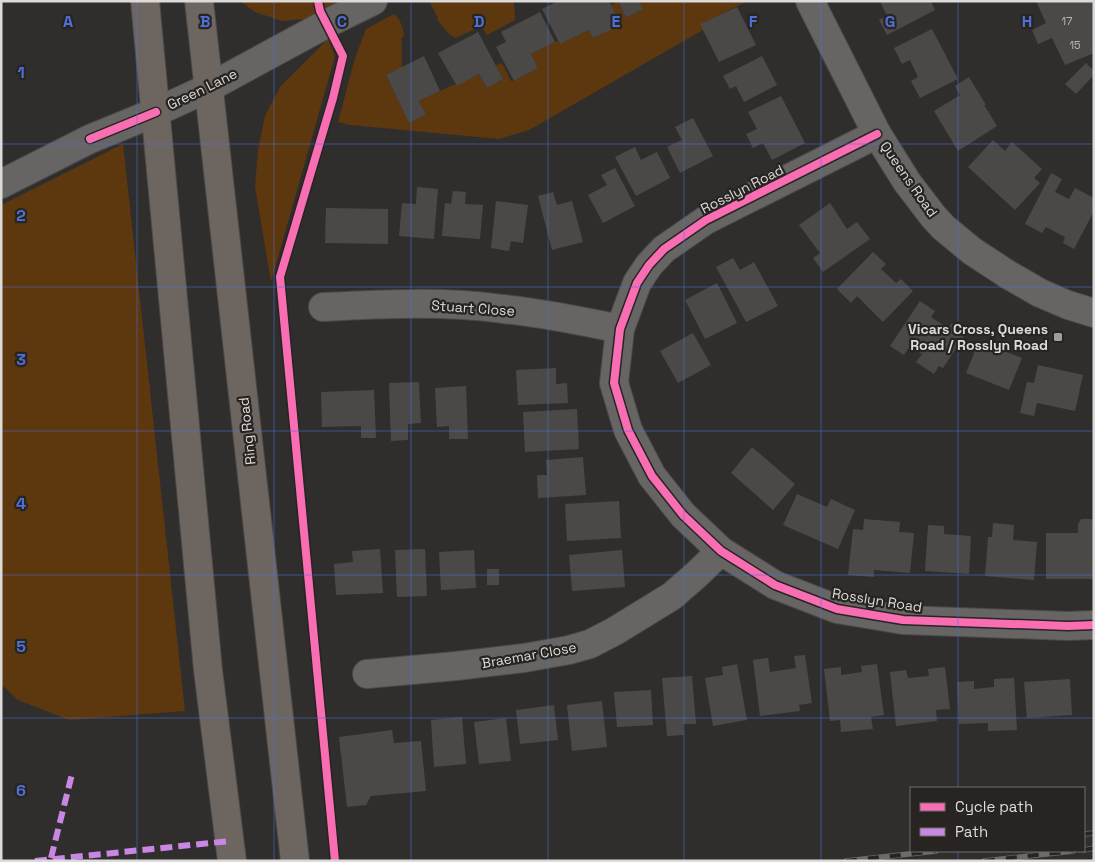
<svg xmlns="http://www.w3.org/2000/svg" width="1095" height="862" font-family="'Space Grotesk',sans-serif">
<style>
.green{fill:#5d370e}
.building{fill:#4b4948}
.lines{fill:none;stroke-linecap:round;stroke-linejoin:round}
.street-casing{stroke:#4b4a49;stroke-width:30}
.highway-casing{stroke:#4b4a49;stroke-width:30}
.street{stroke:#676564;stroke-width:28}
.highway{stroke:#6d655f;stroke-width:28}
.rail-casing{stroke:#6c6b6a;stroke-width:5.5}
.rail{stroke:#272422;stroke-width:4;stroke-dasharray:11;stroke-linecap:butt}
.quiet{stroke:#c787e3;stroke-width:6;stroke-dasharray:12 6;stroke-linecap:butt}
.cycleway-casing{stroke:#272422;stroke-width:11}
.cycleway{stroke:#f96db3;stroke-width:8}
.grid{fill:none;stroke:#4d71d8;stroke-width:1;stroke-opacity:0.55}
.poi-dot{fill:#a09e9d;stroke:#272422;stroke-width:2}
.labels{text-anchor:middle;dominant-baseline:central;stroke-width:4.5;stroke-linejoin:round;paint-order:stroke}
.number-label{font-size:11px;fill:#b8b6b5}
.street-label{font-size:14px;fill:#dddbd9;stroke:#272422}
.poi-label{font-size:14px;font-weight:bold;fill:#dddbd9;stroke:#272422;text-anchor:end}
.grid-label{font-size:16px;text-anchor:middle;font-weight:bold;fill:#4d71d8;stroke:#272422;stroke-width:4.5;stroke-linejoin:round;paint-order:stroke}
</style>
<rect width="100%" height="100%" fill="#302e2d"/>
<!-- green -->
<g class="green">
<polygon points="240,1 340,1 307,19 282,21 255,12"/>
<path d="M 429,1 L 514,1 L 515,20 L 487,35 L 482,26 L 456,38 C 448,35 442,26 437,19 L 438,18 Z"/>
<path d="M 639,1 L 748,1 L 701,24 L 703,30 L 529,130 L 499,139 L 350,125 L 338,122 L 355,58 L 366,29 L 394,14 C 400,18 403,28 404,35 L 401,39 C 403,47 401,58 402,67 L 386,75 L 409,123 L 426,115 L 419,101 L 455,84 L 457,86 L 479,74 L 487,88 L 503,79 L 496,65 L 502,63 L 511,81 L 514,81 L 538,68 L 531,54 L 555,42 L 558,41 L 560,44 L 589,30 L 593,38 L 620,25 L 611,5 L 618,2 L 626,18 L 643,9 Z"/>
<polygon points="328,39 335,56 271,282 255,187 258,150 265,116 280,87"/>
<polygon points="123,144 185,711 69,720 18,700 1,684 1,205"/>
</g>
<!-- building -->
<g class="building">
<polygon points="558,1 609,1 621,25 593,38 589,30 560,44 542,9"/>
<polygon points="618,1 639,1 643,9 626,18"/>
<polygon points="880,1 931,1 935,10 887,35 879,20 887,16"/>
<polygon points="1036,1 1094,1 1094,53 1065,65 1052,38 1038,44 1032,30 1046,23"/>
<polygon points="737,7 756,45 719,62 700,24"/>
<polygon points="540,12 555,42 531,54 538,68 514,81 496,47 506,42 501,32"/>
<polygon points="932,29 958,79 920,98 911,81 918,77 910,60 902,64 894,48"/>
<polygon points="478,32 503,79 487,88 479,74 457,86 438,53"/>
<polygon points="424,56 440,91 419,101 426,115 409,123 386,75"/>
<polygon points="762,56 777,85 744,102 736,86 730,89 723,76"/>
<polygon points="1086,63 1094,71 1094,75 1076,94 1065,84"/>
<polygon points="969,77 986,105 984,105 997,126 958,151 934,111 960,95 955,86"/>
<polygon points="781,96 805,143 772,160 763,143 753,148 746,134 757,129 748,112"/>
<polygon points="693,118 713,156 680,173 667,147 682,140 675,127"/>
<polygon points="993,140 1005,151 1012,142 1042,169 1034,178 1040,183 1015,210 968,167"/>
<polygon points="635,147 641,160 657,152 670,178 636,196 615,157"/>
<polygon points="615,168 635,206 603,223 588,195 607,185 601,175"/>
<polygon points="1051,173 1062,179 1055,192 1069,199 1075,188 1094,198 1094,211 1074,249 1063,243 1065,237 1046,227 1042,233 1025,224"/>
<polygon points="417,187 438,189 434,239 399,236 402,203 416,204"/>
<polygon points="453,191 466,192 465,204 483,205 480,239 442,236 445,203 451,204"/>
<polygon points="553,192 557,205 572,201 583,242 552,250 538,196"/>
<polygon points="496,201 528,205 523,243 511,241 509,251 491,248"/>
<polygon points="830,203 847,229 857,222 870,239 823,272 813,258 820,253 799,225"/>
<polygon points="326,208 388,209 388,244 325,243"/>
<polygon points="873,252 886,264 881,269 896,283 901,279 913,291 883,322 857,296 851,303 837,289"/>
<polygon points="733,258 740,270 754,262 778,306 746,322 716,267"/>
<polygon points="717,283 737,323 705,339 685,300"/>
<polygon points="920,301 935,311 931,317 937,321 948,328 952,323 966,333 943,368 939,366 934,374 916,362 922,354 910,346 904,355 890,346"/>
<polygon points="693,333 711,365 678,383 660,351"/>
<polygon points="979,341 1022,358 1009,390 966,373"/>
<polygon points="1038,365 1083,375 1075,411 1037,403 1034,416 1020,413 1027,382 1034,383"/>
<polygon points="556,368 556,384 567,383 568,403 518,405 516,370"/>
<polygon points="419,382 421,423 408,424 408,440 391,441 389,383"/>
<polygon points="466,386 468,439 449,439 449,426 437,427 435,388"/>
<polygon points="374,390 376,438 361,438 361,426 322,427 321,392"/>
<polygon points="577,409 579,449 525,452 523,412"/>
<polygon points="752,447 795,484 773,510 731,473"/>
<polygon points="583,457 586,495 538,498 537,475 547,475 546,460"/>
<polygon points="797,494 827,507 831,499 855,510 838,549 783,525"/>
<polygon points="619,501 621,538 567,541 565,504"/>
<polygon points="864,519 900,522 899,532 914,533 910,573 874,570 874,577 848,575 853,529 863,530"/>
<polygon points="1081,519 1091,519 1094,522 1094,579 1046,579 1046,533 1078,533 1078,524"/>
<polygon points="993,523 1014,525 1013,540 1037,542 1034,580 985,576 988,537 992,537"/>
<polygon points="928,525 944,526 944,534 971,536 969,574 925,571"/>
<polygon points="380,549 383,593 336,595 334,564 353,562 352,551"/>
<polygon points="425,549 427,596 397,597 395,550"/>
<polygon points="474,550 476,588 441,590 439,552"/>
<polygon points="622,550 625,587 572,591 569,555"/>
<rect x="487" y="569" width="12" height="16"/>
<polygon points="805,655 812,703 799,705 800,711 760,716 753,660 768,658 770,672 796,668 794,656"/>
<polygon points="737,664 747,720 713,726 705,678 723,675 722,667"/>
<polygon points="877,664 884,715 871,717 873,729 841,732 840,720 830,721 824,669 841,667 841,675 862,672 861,666"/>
<polygon points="945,667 950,709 936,710 937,721 896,726 890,672 906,670 908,678 929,676 928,669"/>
<polygon points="692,676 696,724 683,724 684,735 667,736 662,678"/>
<polygon points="1014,678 1017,730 988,731 988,723 959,724 957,682 974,681 974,689 994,687 994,679"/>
<polygon points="1070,679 1072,715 1027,718 1024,682"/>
<polygon points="651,690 653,725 617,727 614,692"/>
<polygon points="602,701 607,747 572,751 567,705"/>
<polygon points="554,705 558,740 520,744 516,710"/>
<polygon points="462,717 466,764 434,767 431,720"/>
<polygon points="506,718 511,761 479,764 474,722"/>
<polygon points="392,730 394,743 421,741 426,791 371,796 366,805 347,807 339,737"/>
</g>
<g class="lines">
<defs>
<g id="street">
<polyline points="810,1 877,134 907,182 933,216 943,227 972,251 1007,274 1040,293 1068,305 1094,313"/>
<polyline points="877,134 706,220 664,249 649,265 637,283 620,329 614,383 628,430 652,476 683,515 721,551 775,585 837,609 903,620 1068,626 1094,625"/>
<polyline points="1,184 90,139 156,112 208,88 326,24 373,1"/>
<path d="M 323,307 C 383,304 444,301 503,309 C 543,313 582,321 620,329"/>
<polyline points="367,674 456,666 524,658 569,650 590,644 615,631 672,596 695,576 721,551"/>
</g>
<g id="highway">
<polyline points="145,1 208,670 232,861"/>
<polyline points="199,1 295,861"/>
</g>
</defs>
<!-- street casing -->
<use href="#street" class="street-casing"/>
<!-- highway casing -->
<use href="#highway" class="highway-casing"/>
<!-- street -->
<use href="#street" class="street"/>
<!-- highway -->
<use href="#highway" class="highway"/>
<defs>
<g id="rail">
<polyline points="1084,834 1094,833"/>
<polyline points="1084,850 1094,848"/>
<polyline points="846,861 936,851"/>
<polyline points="984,861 1073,851"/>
</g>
</defs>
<!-- rail casing -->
<use href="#rail" class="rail-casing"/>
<!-- rail -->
<use href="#rail" class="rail"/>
<!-- quiet -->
<g class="quiet">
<polyline points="51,858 72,774"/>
<polyline points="35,861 230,841"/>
</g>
<defs>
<g id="cycleway">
<polyline points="318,1 320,11 343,56 333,98 280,277 335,861"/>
<polyline points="877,134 706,220 664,249 649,265 637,283 620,329 614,383 628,430 652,476 683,515 721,551 775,585 837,609 903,620 1068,626 1094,625"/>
<polyline points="90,139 156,112"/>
</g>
</defs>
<!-- cycleway casing -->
<use href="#cycleway" class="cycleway-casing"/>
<!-- cycleway -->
<use href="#cycleway" class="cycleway"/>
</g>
<!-- grid -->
<path class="grid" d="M 137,1 L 137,861M 274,1 L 274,861M 411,1 L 411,861M 548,1 L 548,861M 684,1 L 684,861M 821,1 L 821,861M 958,1 L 958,788M 1,144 L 1094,144M 1,287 L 1094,287M 1,431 L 1094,431M 1,575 L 1094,575M 1,718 L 1094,718M 958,851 L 958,861"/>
<!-- markers -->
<rect class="poi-dot" x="1053" y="332" width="10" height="10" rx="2.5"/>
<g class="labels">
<!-- number labels -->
<g class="number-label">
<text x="1067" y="21">17</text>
<text x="1075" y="45">15</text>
</g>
<!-- street labels -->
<g class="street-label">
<text transform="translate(202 89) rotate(-26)">Green Lane</text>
<text transform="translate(909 179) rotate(55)">Queens Road</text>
<text transform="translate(742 189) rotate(-27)">Rosslyn Road</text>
<text transform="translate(473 308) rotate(4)">Stuart Close</text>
<text transform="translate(247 431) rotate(-96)">Ring Road</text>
<text transform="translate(877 600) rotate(9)">Rosslyn Road</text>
<text transform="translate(529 655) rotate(-10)">Braemar Close</text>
</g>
<!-- poi labels -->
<g class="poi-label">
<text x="1048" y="329">Vicars Cross, Queens<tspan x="1048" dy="16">Road / Rosslyn Road</tspan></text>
</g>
</g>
<g class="grid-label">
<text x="68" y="27">A</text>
<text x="205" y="27">B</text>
<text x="342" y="27">C</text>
<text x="479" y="27">D</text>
<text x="616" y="27">E</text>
<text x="753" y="27">F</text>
<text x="890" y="27">G</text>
<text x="1027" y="27">H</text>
<text x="21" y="78">1</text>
<text x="21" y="221">2</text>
<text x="21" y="365">3</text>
<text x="21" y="509">4</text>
<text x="21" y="652">5</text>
<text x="21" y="796">6</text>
</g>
<!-- border -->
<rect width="1095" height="862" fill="none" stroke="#dddbd9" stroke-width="5"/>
<!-- legend -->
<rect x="910" y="787" width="175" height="65" fill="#272422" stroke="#706d6b"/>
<rect x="920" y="803" width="25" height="8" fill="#f96db3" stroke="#706d6b"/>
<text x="955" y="812" font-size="15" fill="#dddbd9">Cycle path</text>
<rect x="920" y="828" width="25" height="8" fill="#c787e3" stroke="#706d6b"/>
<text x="955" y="837" font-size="15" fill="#dddbd9">Path</text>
</svg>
